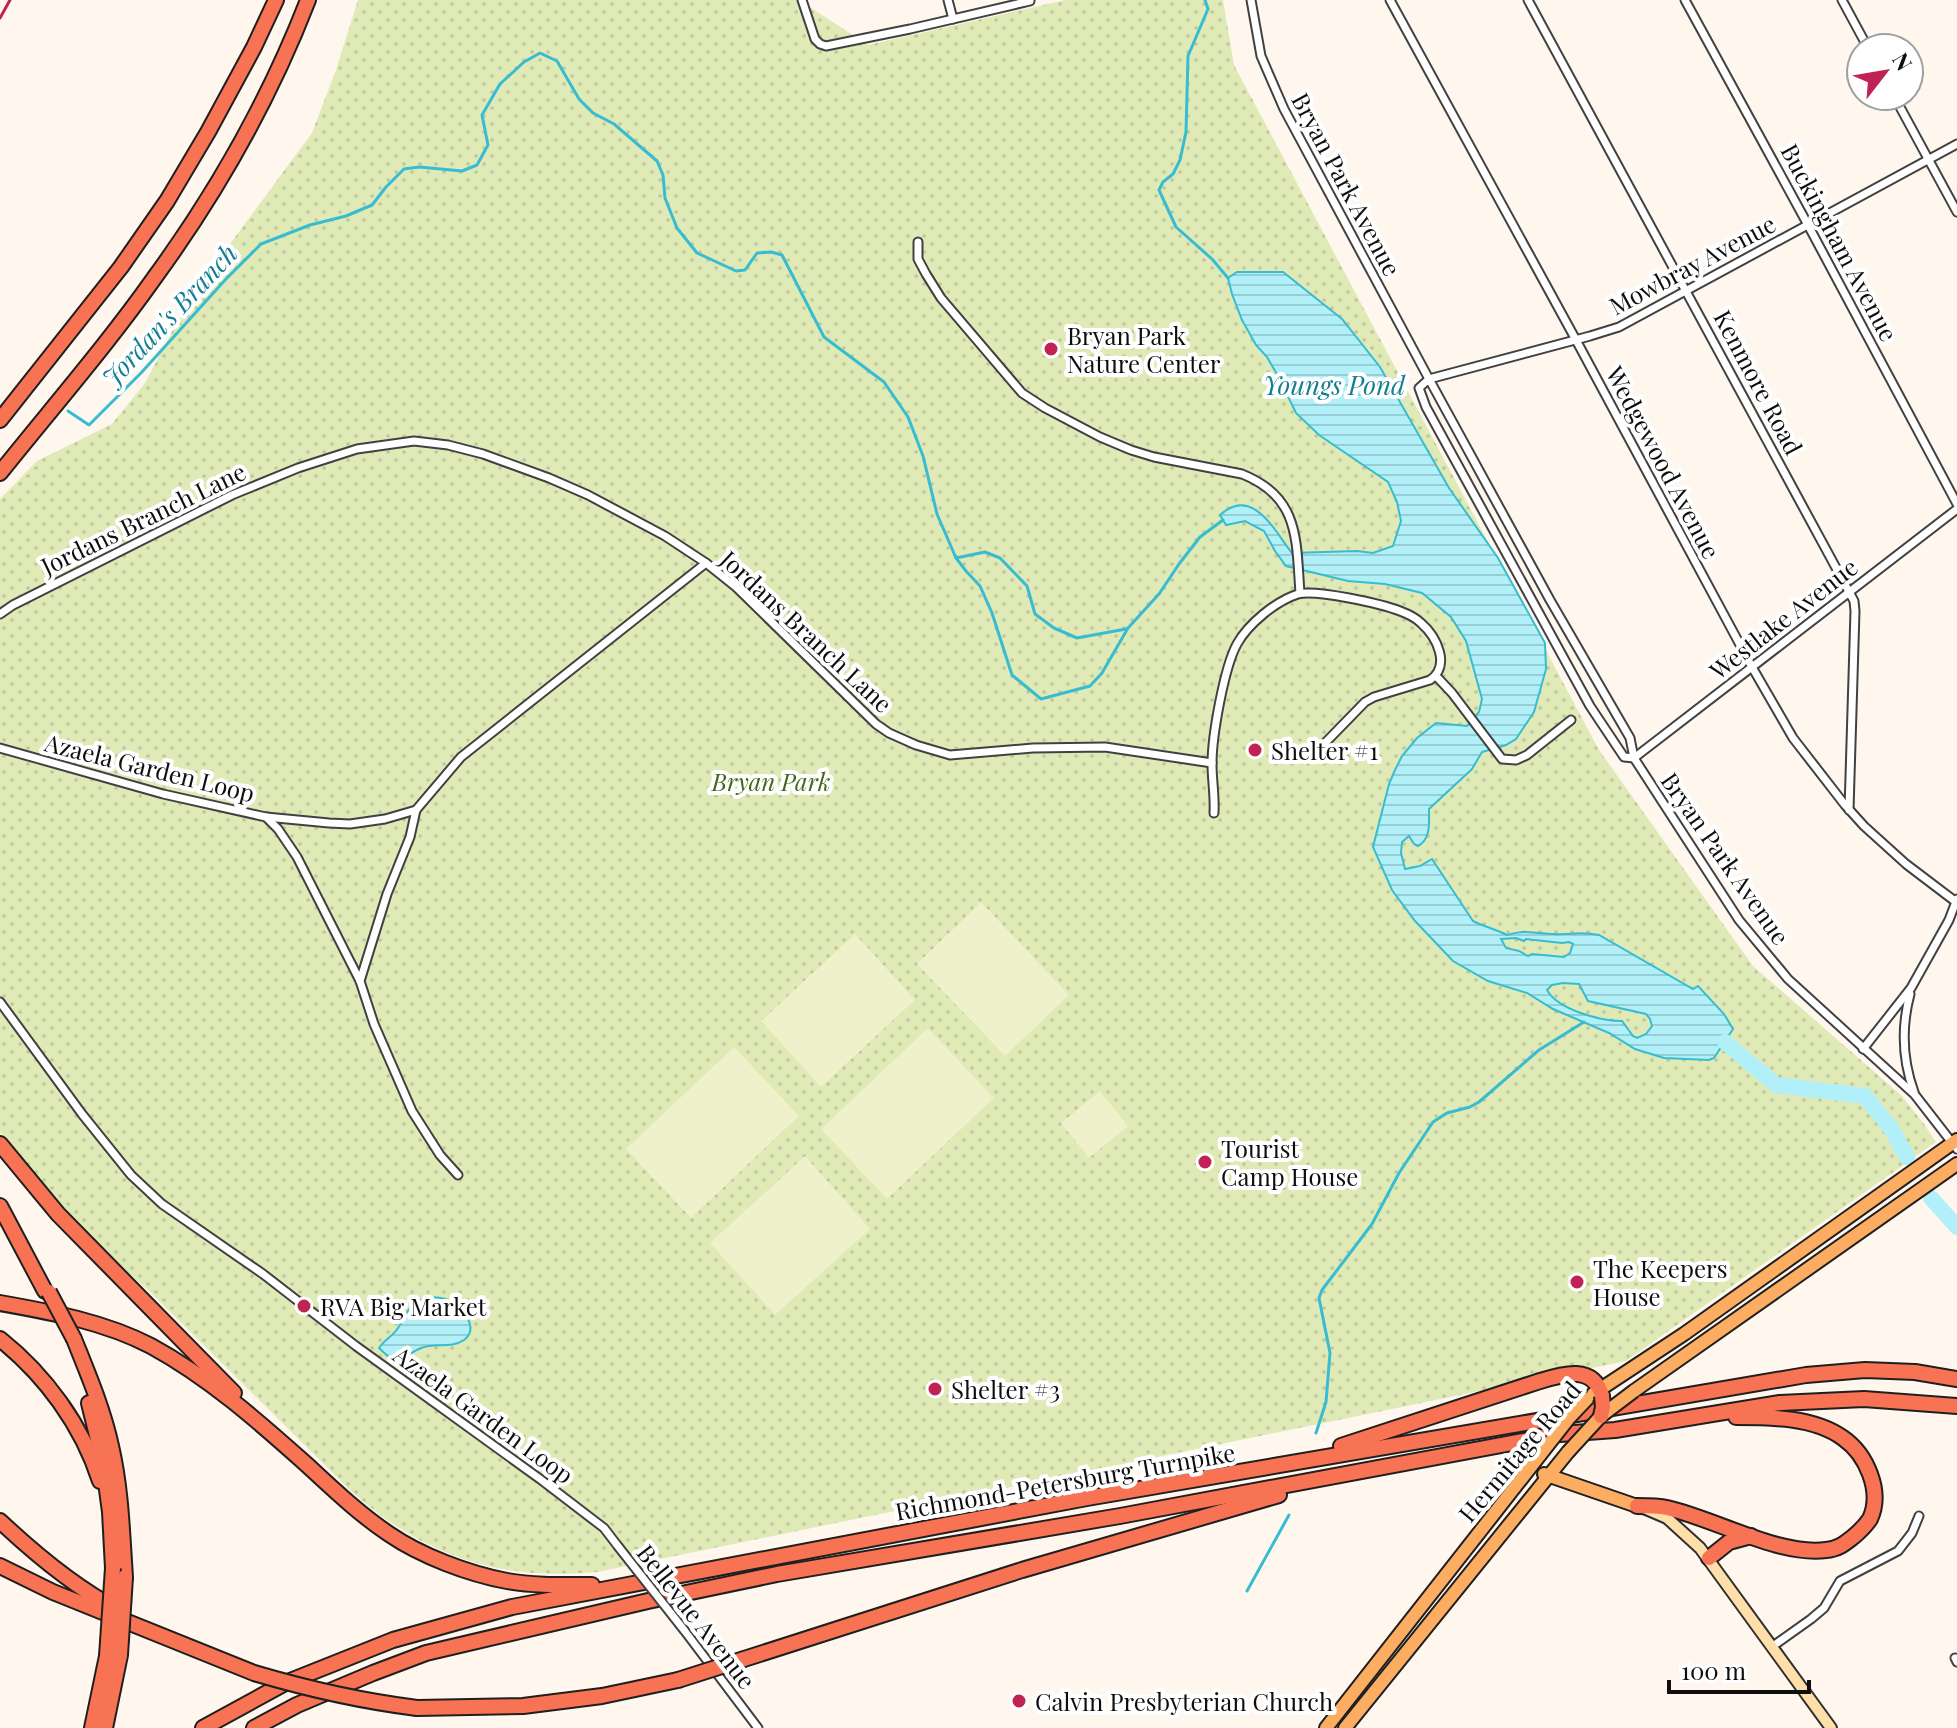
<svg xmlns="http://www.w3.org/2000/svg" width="1957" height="1728" font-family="'Playfair Display',serif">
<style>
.green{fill:url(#green-dots)}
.pitch{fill:#eef1c9}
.water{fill:url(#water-rules);stroke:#37bcd1;stroke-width:2;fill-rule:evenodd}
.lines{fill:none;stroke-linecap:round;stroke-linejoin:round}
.stream{stroke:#37bcd1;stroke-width:3}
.river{stroke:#b1f0f8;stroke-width:16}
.street-casing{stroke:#414141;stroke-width:11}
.secondary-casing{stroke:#303030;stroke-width:14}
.primary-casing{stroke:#1f1f1f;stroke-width:16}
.highway-casing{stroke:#1f1f1f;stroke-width:18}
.street{stroke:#fff;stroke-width:7}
.secondary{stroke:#ffdfa9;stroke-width:10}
.primary{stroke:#fcad61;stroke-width:12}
.highway{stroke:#f87353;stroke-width:14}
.rail{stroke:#c12254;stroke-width:3}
.street-bridge-casing{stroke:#414141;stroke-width:11;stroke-linecap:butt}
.primary-bridge-casing{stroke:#1f1f1f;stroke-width:16;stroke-linecap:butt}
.highway-bridge-casing{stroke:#1f1f1f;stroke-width:18;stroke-linecap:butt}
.street-bridge{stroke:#fff;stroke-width:7}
.primary-bridge{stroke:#fcad61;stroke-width:12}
.highway-bridge{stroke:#f87353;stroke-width:14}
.poi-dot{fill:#c12254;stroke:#fff;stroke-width:3}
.labels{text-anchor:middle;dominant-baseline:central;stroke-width:8;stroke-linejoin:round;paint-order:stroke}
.street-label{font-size:24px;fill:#0e0e0e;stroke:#fff}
.poi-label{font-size:24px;fill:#0e0e0e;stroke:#fff;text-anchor:start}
.park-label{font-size:24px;font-style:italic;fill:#40671c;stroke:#fff}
.water-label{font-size:26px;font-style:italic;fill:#137e94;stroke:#fff}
</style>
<defs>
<pattern id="green-dots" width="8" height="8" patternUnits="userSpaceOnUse" patternTransform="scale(2)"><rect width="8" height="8" fill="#dfeab7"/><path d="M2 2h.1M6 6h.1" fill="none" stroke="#bec89c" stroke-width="1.8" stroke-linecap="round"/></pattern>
<pattern id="water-rules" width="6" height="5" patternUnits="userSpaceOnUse" patternTransform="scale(2)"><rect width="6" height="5" fill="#b1f0f8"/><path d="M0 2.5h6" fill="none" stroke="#97cdd3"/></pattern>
</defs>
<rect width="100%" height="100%" fill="#fff7ee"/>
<!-- green -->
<path class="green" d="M 358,0 L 799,0 L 868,45 L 1065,0 L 1223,0 L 1234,65 L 1599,750 L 1753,966 L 1902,1096 L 1924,1124 L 1936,1142 L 1626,1361 L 597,1572 C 499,1581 426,1557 352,1492 L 148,1290 L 109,1256 L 71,1219 L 0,1132 L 0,499 L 37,461 L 112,424 L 145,383 L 188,301 L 312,133 L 336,70 Z"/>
<!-- pitch -->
<g class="pitch">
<polygon points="981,902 1069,995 1005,1056 917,964"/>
<polygon points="855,934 915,1000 821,1087 761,1021"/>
<polygon points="928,1028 994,1098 887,1199 821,1129"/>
<polygon points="734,1047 799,1116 691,1218 626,1149"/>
<polygon points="1100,1091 1128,1126 1089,1158 1061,1123"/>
<polygon points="805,1156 870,1229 775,1315 710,1243"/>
</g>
<!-- water -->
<g class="water">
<path d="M 1237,272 L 1283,272 L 1342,319 L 1380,367 L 1449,488 L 1498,558 L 1545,643 L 1546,669 L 1534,712 L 1516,739 L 1506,745 L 1482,752 L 1472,769 L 1429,809 C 1429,823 1431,839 1418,846 L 1414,844 L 1409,836 L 1402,842 L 1401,853 L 1405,869 L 1420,866 L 1432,859 L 1473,921 C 1484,927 1496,929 1507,935 C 1528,929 1532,934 1553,934 C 1571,935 1580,931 1599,935 L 1693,989 L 1698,986 L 1724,1014 L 1733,1029 L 1714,1058 L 1709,1060 L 1664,1058 L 1635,1049 L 1609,1033 L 1553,1009 L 1527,993 L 1488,981 L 1453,961 L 1415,921 L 1392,890 L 1373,847 L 1389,784 L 1395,770 L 1402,756 L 1417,738 L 1436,723 L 1467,726 L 1479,712 L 1482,699 L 1466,641 L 1451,617 L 1422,593 L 1385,584 L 1348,581 L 1286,566 L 1275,551 L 1264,531 L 1245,521 L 1226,525 L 1220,515 C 1253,485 1275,532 1292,553 L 1357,551 L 1373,553 L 1393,546 L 1401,521 L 1397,502 L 1388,482 L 1319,435 L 1296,413 L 1278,376 L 1267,357 L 1256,345 L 1242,320 L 1232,294 L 1228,278 ZM 1516,938 L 1524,941 L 1526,939 L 1562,943 L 1569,942 L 1573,944 L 1570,953 L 1564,957 L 1532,954 L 1528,956 L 1519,951 L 1506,948 L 1501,939 ZM 1563,983 L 1579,984 L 1588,1001 L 1646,1014 L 1650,1019 L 1652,1026 L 1646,1034 L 1637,1038 L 1633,1036 L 1622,1021 C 1601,1021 1558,1010 1547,990 L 1552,985 Z"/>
<path d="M 430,1297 C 437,1297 443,1298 449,1300 C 462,1306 480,1328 464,1340 C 451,1349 435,1342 421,1348 C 411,1352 405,1359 393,1361 L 379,1348 C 384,1340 393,1336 398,1328 C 409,1310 408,1303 430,1297 Z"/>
</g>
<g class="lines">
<!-- stream -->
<g class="stream">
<polyline points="1205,0 1208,9 1188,56 1186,132 1180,160 1173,174 1163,182 1159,190 1176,227 1212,259 1228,278"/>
<polyline points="68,411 89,425 141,373 226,279 261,244 310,225 346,216 372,205 386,187 404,169 419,167 462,171 477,165 488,145 482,115 500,84 524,62 540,53 557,61 579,99 593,113 614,124 657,161 663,175 665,198 677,228 697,253 736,271 745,270 757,253 771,252 782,255 824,337 884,382 908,417 923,456 937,514 956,558 966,571 980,586 992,613 1012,675 1041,699 1090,686 1102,673 1128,628 1159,594 1179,564 1200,537 1223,520"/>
<polyline points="956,558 985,552 1000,558 1027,586 1035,614 1054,628 1077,638 1126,629"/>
<polyline points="1316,1433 1326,1402 1330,1353 1319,1298 1322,1290 1372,1224 1399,1173 1433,1122 1447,1113 1470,1107 1479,1102 1539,1050 1584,1022"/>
<polyline points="1247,1591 1289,1515"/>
</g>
<!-- river -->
<g class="river">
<polyline points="1725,1042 1776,1085 1865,1096 1890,1127 1907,1157"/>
<polyline points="1931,1198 1957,1227"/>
</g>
<defs>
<g id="street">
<polyline points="802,0 815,39 820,44 826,46 910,29 1030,1"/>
<polyline points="948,0 953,19"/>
<polyline points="1251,0 1261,56 1284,109 1429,379 1550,600 1630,738 1634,758 1739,920 1788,979 1915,1095 1957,1149"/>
<polyline points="1390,0 1576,340 1752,667 1793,738 1845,805 1864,826 1906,864 1956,902"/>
<polyline points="1528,0 1854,601 1855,611 1849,810"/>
<polyline points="1685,0 1808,225 1957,504"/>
<polyline points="1842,0 1868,48"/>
<polyline points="1894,96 1957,212"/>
<path d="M 918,242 L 918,259 L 926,274 L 941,298 L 1022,393 L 1045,408 L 1100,437 L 1131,450 L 1154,457 L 1242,474 C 1300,497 1296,540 1300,593"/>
<polyline points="0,614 13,605 232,495 298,468 357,449 414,441 448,445 483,454 549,478 588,495 665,536 706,563 736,587 876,724 889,733 916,745 950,755 1033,748 1105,747 1212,763"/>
<polyline points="1436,676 1452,693 1502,759 1516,760 1527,755 1571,720"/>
<polyline points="0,748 163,794 266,817 278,829 297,857 360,981 374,1024 412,1111 440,1155 458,1175"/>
<polyline points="1634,758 1624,757 1590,706 1426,407 1419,388 1429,379 1590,336 1619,327 1957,144"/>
<polyline points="1634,758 1957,509"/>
<path d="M 1214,813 C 1215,796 1212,780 1212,764 C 1212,736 1224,668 1237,644 C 1248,624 1276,601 1298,594 C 1316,589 1382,604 1400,611 C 1408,614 1415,617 1421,623 C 1437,637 1451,666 1430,680 L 1374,697 L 1365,702 L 1325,743"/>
<polyline points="266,817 329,823 350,824 385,819 416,810 461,757 706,563"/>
<polyline points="360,981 387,894 410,837 416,810"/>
<path d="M 1910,994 C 1901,1028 1902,1059 1914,1092"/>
<polyline points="0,1002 82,1114 131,1175 162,1204 263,1274 356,1346 540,1479 604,1528 617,1545"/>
<polyline points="1863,1049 1911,988 1949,920 1957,899"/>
<polyline points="684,1630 758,1728"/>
<polyline points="1773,1646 1811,1619 1824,1608 1840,1581 1898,1551 1912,1533 1919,1516"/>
<polyline points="1955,1658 1957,1662"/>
</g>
<polyline id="secondary" points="1646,1509 1667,1518 1700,1548 1831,1728"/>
<g id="primary">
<polyline points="1634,1391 1957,1164"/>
<polyline points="1593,1394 1684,1334 1957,1140"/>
<polyline points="1544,1474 1637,1506"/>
<polyline points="1326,1728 1540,1455"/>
<polyline points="1345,1728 1568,1452"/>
</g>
<g id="highway">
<polyline points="0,420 121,267 167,201 208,132 254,47 276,0"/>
<path d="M 0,473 C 52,408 107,345 155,277 C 217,192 270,98 308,0"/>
<polyline points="0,1144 58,1214 234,1393"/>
<polyline points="0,1206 45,1291"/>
<path d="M 0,1303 C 51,1312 105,1322 151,1346 C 208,1377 258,1421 306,1464 C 332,1488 359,1514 389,1534 C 421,1556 469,1574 507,1581 C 535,1586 564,1585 592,1585"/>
<path d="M 0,1339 C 45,1375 82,1425 100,1481"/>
<path d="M 74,1339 C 88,1374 103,1409 111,1446 C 121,1489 122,1533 125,1577"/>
<polyline points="89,1403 103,1460 110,1512 113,1568"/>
<path d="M 1341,1446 L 1537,1382 C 1560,1375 1593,1363 1602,1396"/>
<path d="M 1637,1506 C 1647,1506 1658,1506 1667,1508 C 1716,1519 1778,1556 1826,1550 C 1838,1549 1844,1544 1853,1537 C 1859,1532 1866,1525 1870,1519 C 1883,1491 1866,1454 1843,1438 C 1814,1417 1771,1417 1736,1417"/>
<path d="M 0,1521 C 34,1553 76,1588 118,1610"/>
<polyline points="1709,1558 1729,1542 1751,1536"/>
<polyline points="0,1566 53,1592 254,1673"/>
<polyline points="744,1659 1022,1570 1279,1495"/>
<polyline points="417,1708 523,1706 602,1696 678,1680"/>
<polyline points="92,1728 107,1656"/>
<polyline points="105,1728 120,1655"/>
<polyline points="203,1728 285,1683 393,1640 512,1607 1087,1498 1806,1375 1865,1370 1915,1372 1957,1379"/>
<polyline points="254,1728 297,1705 373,1673 426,1653 648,1601 777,1574 1120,1516 1560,1434 1615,1430 1780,1403 1864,1399 1957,1406"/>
</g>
</defs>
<!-- street casing -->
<use href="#street" class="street-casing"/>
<!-- secondary casing -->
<use href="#secondary" class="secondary-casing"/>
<!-- primary casing -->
<use href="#primary" class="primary-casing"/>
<!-- highway casing -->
<use href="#highway" class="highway-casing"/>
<!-- street -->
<use href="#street" class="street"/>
<!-- secondary -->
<use href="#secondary" class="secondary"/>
<!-- primary -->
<use href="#primary" class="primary"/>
<!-- highway -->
<use href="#highway" class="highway"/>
<!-- rail -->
<polyline class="rail" points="0,18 10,0"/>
<defs>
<polyline id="street-bridge" points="617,1545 684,1630"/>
<g id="primary-bridge">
<polyline points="1568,1452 1601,1416 1634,1391"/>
<polyline points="1540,1455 1569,1418 1587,1399"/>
</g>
<g id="highway-bridge">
<polyline points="49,1292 74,1339"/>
<polyline points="1601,1416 1603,1407 1602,1396"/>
<polyline points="120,1655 125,1577"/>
<polyline points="107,1656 113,1568"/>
<path d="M 254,1673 C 308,1689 361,1701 417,1708"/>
<polyline points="678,1680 744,1659"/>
</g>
</defs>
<!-- street-bridge casing -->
<use href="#street-bridge" class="street-bridge-casing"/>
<!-- primary-bridge casing -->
<use href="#primary-bridge" class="primary-bridge-casing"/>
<!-- highway-bridge casing -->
<use href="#highway-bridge" class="highway-bridge-casing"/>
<!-- street-bridge -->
<use href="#street-bridge" class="street-bridge"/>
<!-- primary-bridge -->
<use href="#primary-bridge" class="primary-bridge"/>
<!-- highway-bridge -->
<use href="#highway-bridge" class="highway-bridge"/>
</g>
<!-- markers -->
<g class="poi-dot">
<circle cx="1051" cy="349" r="8"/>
<circle cx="1255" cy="750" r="8"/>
<circle cx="1205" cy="1162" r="8"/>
<circle cx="1577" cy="1282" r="8"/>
<circle cx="304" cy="1306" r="8"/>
<circle cx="935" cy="1389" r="8"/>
<circle cx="1019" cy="1701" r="8"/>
</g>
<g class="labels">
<!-- street labels -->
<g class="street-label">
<text transform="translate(1347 184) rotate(62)">Bryan Park Avenue</text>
<text transform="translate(1840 242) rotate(62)">Buckingham Avenue</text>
<text transform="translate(1692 264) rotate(-28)">Mowbray Avenue</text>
<text transform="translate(1759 382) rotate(62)">Kenmore Road</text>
<text transform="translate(1664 462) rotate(62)">Wedgewood Avenue</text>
<text transform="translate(143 518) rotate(-26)">Jordans Branch Lane</text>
<text transform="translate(1783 618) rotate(-38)">Westlake Avenue</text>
<text transform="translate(807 631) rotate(43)">Jordans Branch Lane</text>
<text transform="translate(150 767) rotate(14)">Azaela Garden Loop</text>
<text transform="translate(1726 858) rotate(55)">Bryan Park Avenue</text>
<text transform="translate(484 1414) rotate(36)">Azaela Garden Loop</text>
<text transform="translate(1519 1451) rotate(-50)">Hermitage Road</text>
<text transform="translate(1065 1481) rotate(-10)">Richmond-Petersburg Turnpike</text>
<text transform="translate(697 1616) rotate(52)">Bellevue Avenue</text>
</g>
<!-- poi labels -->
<g class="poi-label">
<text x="1067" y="335">Bryan Park<tspan x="1067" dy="28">Nature Center</tspan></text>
<text x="1271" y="750">Shelter #1</text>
<text x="1221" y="1148">Tourist<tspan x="1221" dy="28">Camp House</tspan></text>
<text x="1593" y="1268">The Keepers<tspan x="1593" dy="28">House</tspan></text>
<text x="320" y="1306">RVA Big Market</text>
<text x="951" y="1389">Shelter #3</text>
<text x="1035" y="1701">Calvin Presbyterian Church</text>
</g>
<!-- park labels -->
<g class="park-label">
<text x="771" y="781">Bryan Park</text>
</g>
<!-- water labels -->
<g class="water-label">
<text transform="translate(169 315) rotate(-47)">Jordan's Branch</text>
<text x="1334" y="384">Youngs Pond</text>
</g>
</g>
<!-- north arrow -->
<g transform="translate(1885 72) rotate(59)"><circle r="38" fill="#ffffff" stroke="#9f9f9f" stroke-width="2"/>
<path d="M0-6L14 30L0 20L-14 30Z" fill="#c12254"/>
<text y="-12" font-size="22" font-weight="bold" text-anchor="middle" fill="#0e0e0e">N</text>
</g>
<!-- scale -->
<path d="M1669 1680v12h140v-12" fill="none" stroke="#0e0e0e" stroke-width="4"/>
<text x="1681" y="1680" font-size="24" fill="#0e0e0e" stroke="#ffffff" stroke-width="6" paint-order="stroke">100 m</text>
</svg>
